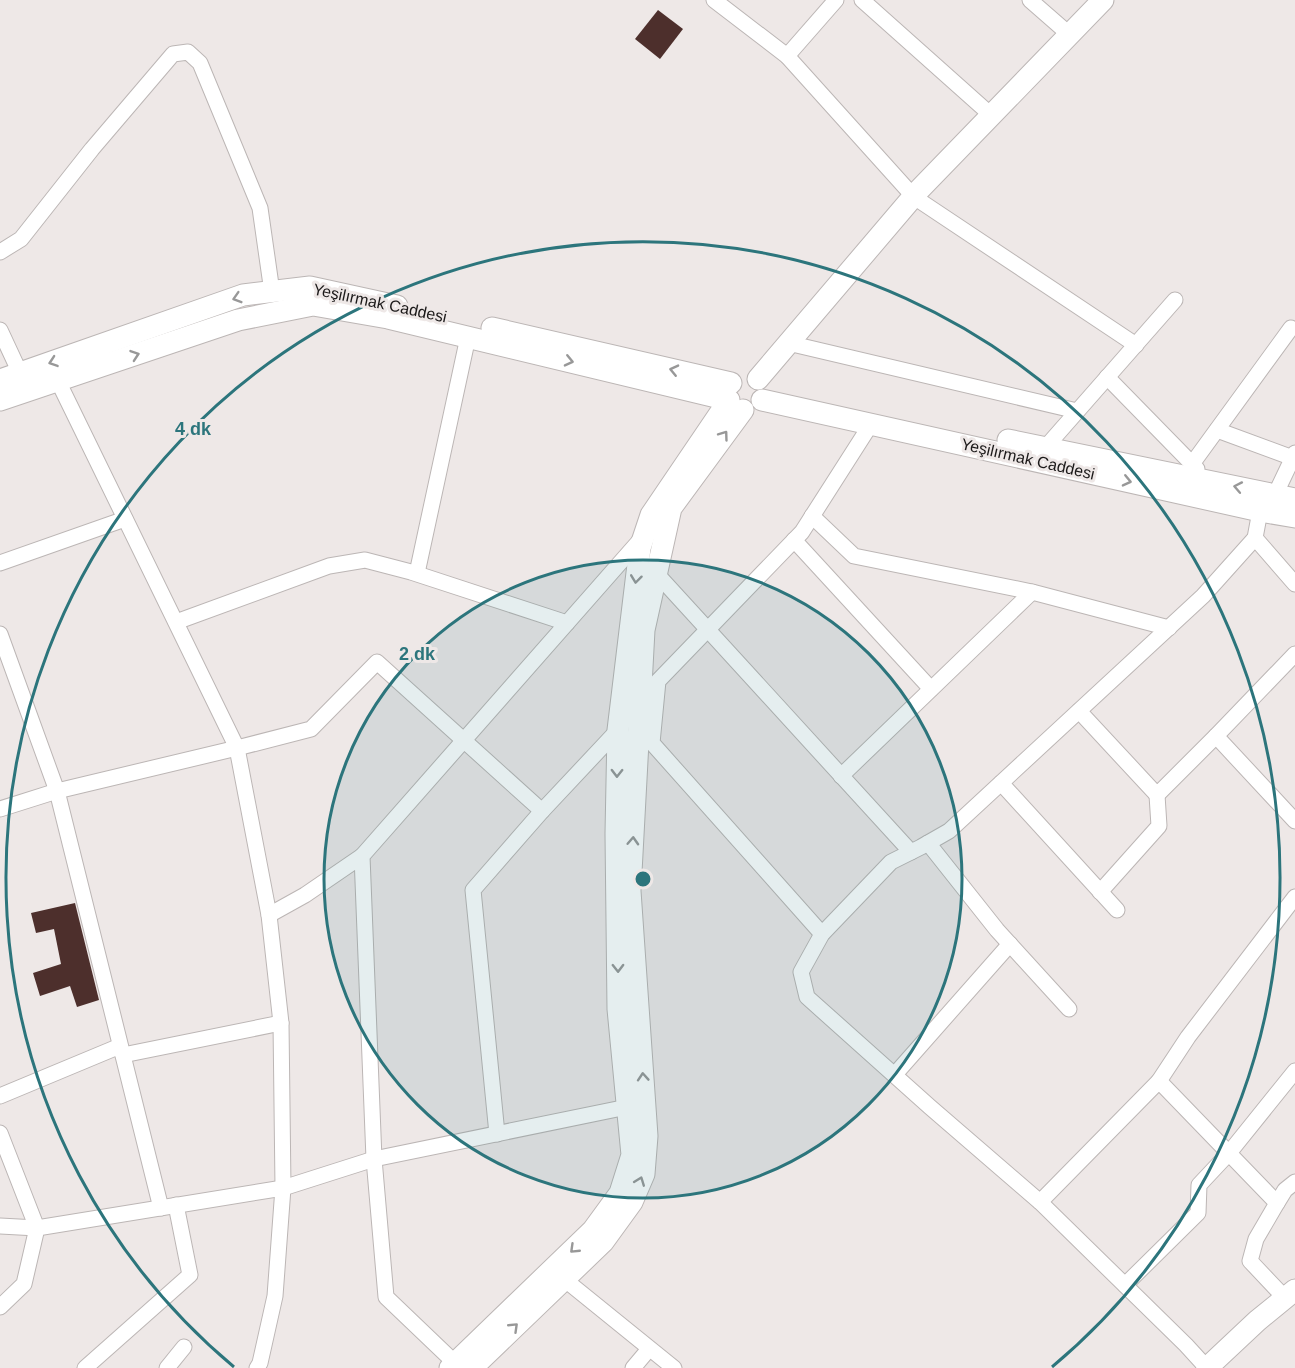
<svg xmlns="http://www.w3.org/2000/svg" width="1295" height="1368" font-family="Arial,sans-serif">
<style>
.building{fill:#4d2f2c}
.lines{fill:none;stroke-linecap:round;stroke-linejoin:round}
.minor-casing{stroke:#bcb6b5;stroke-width:17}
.secondary-casing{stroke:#bcb6b5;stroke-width:23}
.minor{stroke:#fff;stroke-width:15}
.secondary{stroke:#fff;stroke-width:21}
.oneway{stroke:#989898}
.ring{fill:none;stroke:#2c757c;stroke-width:3}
.labels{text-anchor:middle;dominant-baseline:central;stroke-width:6;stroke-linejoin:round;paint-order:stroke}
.street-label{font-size:16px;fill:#1b1919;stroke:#eee8e7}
.centre{fill:#2c757c;stroke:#eee8e7;stroke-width:3}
.ring-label{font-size:18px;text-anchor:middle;font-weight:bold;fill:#2c757c;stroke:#eee8e7;stroke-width:6;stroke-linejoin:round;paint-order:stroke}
</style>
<rect width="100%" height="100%" fill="#eee8e7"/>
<!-- building -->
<g class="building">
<polygon points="658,10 683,29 660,59 635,39"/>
<polygon points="75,903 99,1000 77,1007 70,986 40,996 33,973 61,964 54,929 36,933 31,913"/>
</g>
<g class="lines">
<defs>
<g id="minor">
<polyline points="714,0 787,56 914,197 1136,345"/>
<polyline points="862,0 991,115"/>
<polyline points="1030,0 1070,35"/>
<polyline points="787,56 836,0"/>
<polyline points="0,252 21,239 92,149 173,54 188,52 200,63 260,208 272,292"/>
<polyline points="0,330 20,373"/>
<polyline points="788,343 1077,411"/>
<polyline points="1107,377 1197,469"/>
<polyline points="58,381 237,748 269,915 281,1023 283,1188 275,1296 260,1363 257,1368"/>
<polyline points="1217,430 1293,458"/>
<polyline points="1045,448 1175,300"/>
<polyline points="1192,464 1291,328"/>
<polyline points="1275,495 1295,453"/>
<polyline points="812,516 854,556 1032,592 1169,628"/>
<polyline points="1255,538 1295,584"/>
<polyline points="794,540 931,689"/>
<polyline points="0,563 125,519"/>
<polyline points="417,573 468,337"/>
<polyline points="656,573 911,852"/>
<polyline points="176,622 329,566 365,560 411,572 567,623"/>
<polyline points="0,634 57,791 161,1208"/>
<polyline points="1079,711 1157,795 1216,736 1295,654"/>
<polyline points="1216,736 1295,821"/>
<polyline points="841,776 1032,592"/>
<polyline points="1001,783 1117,910"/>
<polyline points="0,809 57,791 237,748 311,729 377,662 542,811"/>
<polyline points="928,843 997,930 1069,1009"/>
<polyline points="1100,892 1159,826 1157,795"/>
<polyline points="269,915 305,895 362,856"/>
<polyline points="822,934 652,743 658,681 802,532 871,424"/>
<polyline points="123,1055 281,1023"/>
<polyline points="897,1072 1010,944"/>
<polyline points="1159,1081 1188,1037 1295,897"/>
<polyline points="0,1096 120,1046"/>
<polyline points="0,1133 37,1228 24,1284 0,1307"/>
<polyline points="497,1134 473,890 542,811 618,730"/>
<polyline points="1040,1202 1159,1081 1277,1203 1256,1239 1250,1261 1285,1298"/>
<polyline points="1277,1203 1285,1190 1295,1182"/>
<polyline points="0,1226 37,1228 283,1188 374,1159 627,1107"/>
<polyline points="564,1279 674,1368"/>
<polyline points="1125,1285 1198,1213 1199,1185 1229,1153 1295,1071"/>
<polyline points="455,1363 386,1297 374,1159 362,856 641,539"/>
<polyline points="85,1368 190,1275 176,1205"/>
<polyline points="167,1368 184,1347"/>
<polyline points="633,1368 649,1349"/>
<polyline points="1207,1368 1186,1345 1040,1202 930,1107 807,997 801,972 822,934 891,862 921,847 949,831 1203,596 1255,538 1260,511"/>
</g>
<g id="secondary">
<polyline points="492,328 731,383"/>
<polyline points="758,379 918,191 1103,0"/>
<polyline points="0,380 243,295 310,287 397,306"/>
<polyline points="0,400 238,320 313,305 388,318 729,400 651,515 640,548 618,730 616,834 618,1009 632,1155 620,1193 593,1230 450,1368"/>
<polyline points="762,400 1260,511 1295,517"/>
<polyline points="1008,440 1295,499"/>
<polyline points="472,1368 603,1242 632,1202 644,1174 647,1136 630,891 644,630 671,508 743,410"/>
<polyline points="1207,1368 1257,1321 1295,1290"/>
</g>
</defs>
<!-- minor casing -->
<use href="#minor" class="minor-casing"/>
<!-- secondary casing -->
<use href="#secondary" class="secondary-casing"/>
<!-- minor -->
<use href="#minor" class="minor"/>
<!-- secondary -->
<use href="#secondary" class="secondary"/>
</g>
<!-- one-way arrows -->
<defs><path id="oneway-chevron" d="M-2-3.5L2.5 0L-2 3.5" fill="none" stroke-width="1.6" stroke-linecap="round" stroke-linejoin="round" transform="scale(1.5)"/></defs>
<g class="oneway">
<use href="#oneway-chevron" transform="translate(237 298) rotate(163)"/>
<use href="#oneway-chevron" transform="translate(135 355) rotate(-19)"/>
<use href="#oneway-chevron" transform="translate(569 361) rotate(13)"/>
<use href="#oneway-chevron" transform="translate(53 362) rotate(161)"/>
<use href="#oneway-chevron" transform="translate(674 370) rotate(-167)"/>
<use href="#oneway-chevron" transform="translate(724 435) rotate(-54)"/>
<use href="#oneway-chevron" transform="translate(1127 481) rotate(13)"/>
<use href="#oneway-chevron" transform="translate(1238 487) rotate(-169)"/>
<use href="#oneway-chevron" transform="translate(636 579) rotate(97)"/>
<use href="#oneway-chevron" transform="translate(617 773) rotate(91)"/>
<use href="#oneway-chevron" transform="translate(633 841) rotate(-87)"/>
<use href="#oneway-chevron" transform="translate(618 968) rotate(89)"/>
<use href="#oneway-chevron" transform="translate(643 1077) rotate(-94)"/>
<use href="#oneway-chevron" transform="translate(640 1181) rotate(-69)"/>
<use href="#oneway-chevron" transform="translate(574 1249) rotate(136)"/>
<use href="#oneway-chevron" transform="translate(514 1327) rotate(-44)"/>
</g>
<!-- distance rings -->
<circle cx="643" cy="879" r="319" fill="#2c757c" fill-opacity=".12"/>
<g class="ring">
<circle cx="643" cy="879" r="319"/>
<path d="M234 1367A637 637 0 1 1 1052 1367"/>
</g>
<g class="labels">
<!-- street labels -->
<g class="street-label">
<text transform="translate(380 303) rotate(12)">Yeşilırmak Caddesi</text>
<text transform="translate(1028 459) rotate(13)">Yeşilırmak Caddesi</text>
</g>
</g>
<circle cx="643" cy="879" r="9" class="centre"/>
<g class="ring-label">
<text x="193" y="435">4 dk</text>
<text x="417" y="660">2 dk</text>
</g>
</svg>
